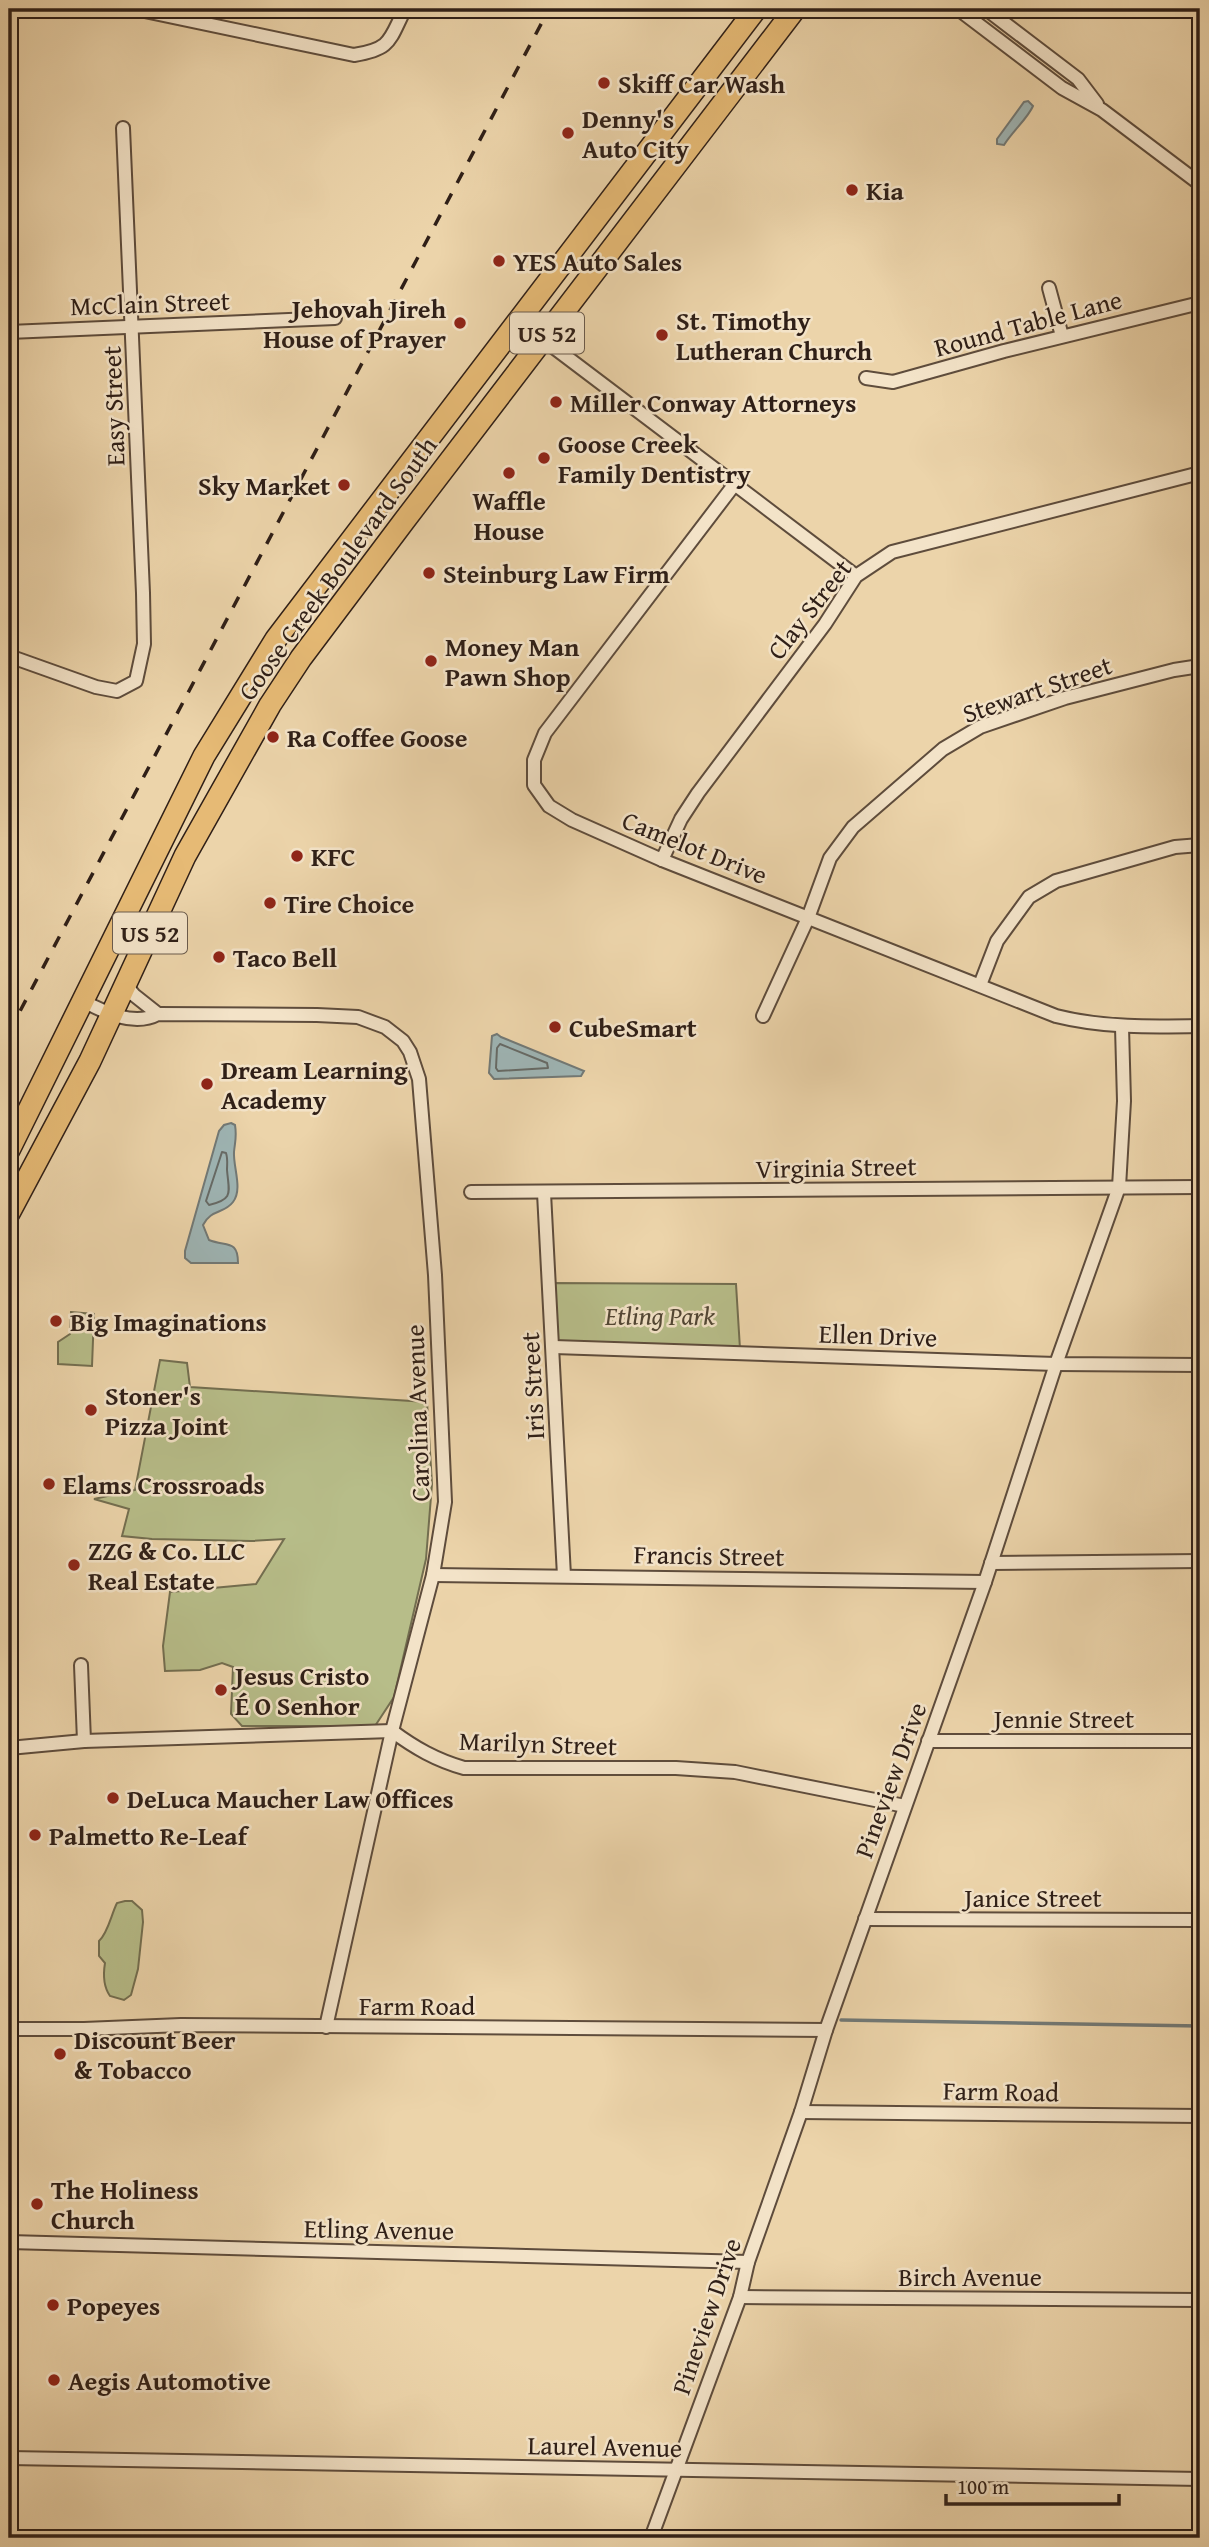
<svg xmlns="http://www.w3.org/2000/svg" width="1209" height="2547" font-family="'Gentium Book Plus',serif">
<style>
.green{fill:#b7bd89;stroke:#736e50;stroke-width:2}
.water{fill:#9eb5b5;stroke:#727976;stroke-width:2}
.lines{fill:none;stroke-linecap:round;stroke-linejoin:round}
.shore{stroke:#666a66;stroke-width:2}
.stream{stroke:#727976;stroke-width:3.5}
.street-casing{stroke:#5e4c3c;stroke-width:16}
.highway-casing{stroke:#2f1f17;stroke-width:24}
.street{stroke:#f3e3c8;stroke-width:12}
.highway{stroke:#e6ba75;stroke-width:21}
.rail{stroke:#2f1f17;stroke-width:3.5;stroke-dasharray:12 12;stroke-linecap:butt}
.poi-dot{fill:#8f2418;stroke:#f3e3c8;stroke-width:2.5}
.labels{text-anchor:middle;dominant-baseline:central;stroke-width:5;stroke-linejoin:round;paint-order:stroke}
.shield{fill:#f3e3c8;stroke:#6a5a4c;stroke-width:2}
.shield-label{font-size:24px;font-weight:bold;fill:#2f1f17}
.poi-label{font-size:26px;font-weight:bold;fill:#2f1f17;stroke:#f3e3c8;text-anchor:start}
.street-label{font-size:26px;fill:#2f1f17;stroke:#f3e3c8}
.park-label{font-size:26px;font-style:italic;fill:#514634;stroke:#f3e3c8}
</style>
<rect width="100%" height="100%" fill="#ecd4aa"/>
<filter id="stains"><feTurbulence type="fractalNoise" baseFrequency=".00286" numOctaves="4"/><feColorMatrix values="0 0 0 0 .2 0 0 0 0 .09 0 0 0 0 .02 0 0 0 .5 -.17"/></filter>
<radialGradient id="worn" r=".72"><stop offset=".6" stop-color="#630" stop-opacity="0"/><stop offset="1" stop-color="#630" stop-opacity=".3"/></radialGradient>
<!-- green -->
<g class="green">
<polygon points="553,1283 736,1284 740,1349 562,1343 557,1340"/>
<polygon points="71,1312 94,1314 92,1366 58,1364 58,1342 70,1334"/>
<polygon points="160,1360 187,1363 190,1387 427,1402 432,1484 426,1559 394,1697 375,1726 242,1726 231,1714 233,1667 222,1663 200,1670 165,1671 163,1646 170,1592 256,1584 284,1539 251,1541 152,1539 122,1536 129,1509 94,1499 135,1490"/>
<path d="M 125,1901 L 132,1901 L 142,1910 L 143,1922 L 138,1969 L 131,1995 L 124,2000 L 110,1996 C 103,1986 103,1975 105,1963 L 99,1956 L 99,1941 C 108,1933 111,1915 117,1903 Z"/>
</g>
<!-- water -->
<g class="water">
<path d="M 1028,101 L 1033,106 C 1028,118 1012,132 1004,145 L 997,144 L 997,139 L 1024,102 Z"/>
<polygon points="497,1034 501,1037 584,1071 581,1076 494,1079 489,1073 492,1036"/>
<path d="M 231,1123 L 235,1125 C 237,1137 235,1141 234,1152 C 233,1167 243,1189 233,1202 C 224,1214 211,1209 203,1225 L 209,1240 C 226,1247 238,1239 238,1263 L 191,1263 L 185,1258 L 185,1251 L 219,1131 L 224,1125 Z"/>
</g>
<g class="lines">
<!-- shore -->
<g class="shore">
<polygon points="500,1044 547,1063 548,1068 498,1071 496,1068 497,1048"/>
<path d="M 222,1152 L 226,1153 C 228,1159 227,1164 227,1170 C 229,1193 234,1199 209,1205 L 206,1201 Z"/>
</g>
<!-- stream -->
<polyline class="stream" points="841,2020 1200,2026"/>
<defs>
<g id="street">
<path d="M 135,9 L 354,55 C 392,49 389,40 405,9"/>
<polyline points="958,9 1062,88 1102,110 1200,184"/>
<polyline points="986,9 1078,79 1097,104"/>
<polyline points="1049,288 1062,336"/>
<polyline points="519,321 856,576"/>
<polyline points="9,332 335,318"/>
<polyline points="866,378 893,382 1004,351 1200,303"/>
<path d="M 734,485 L 545,733 L 534,760 L 534,785 L 549,806 L 572,820 L 662,860 L 1056,1016 C 1104,1028 1151,1027 1200,1026"/>
<polyline points="9,656 96,687 117,691 136,681 144,644 143,593 123,128"/>
<polyline points="662,860 681,819 698,793 825,624 856,576 892,552 1200,473"/>
<polyline points="126,985 134,995 158,1014"/>
<polyline points="980,985 997,941 1029,897 1056,881 1175,847 1200,845"/>
<path d="M 83,1001 C 104,1012 134,1027 158,1014 L 317,1015 L 358,1017 L 385,1027 L 403,1041 L 410,1052 L 419,1079 L 435,1275 L 445,1502 L 433,1575 L 392,1731 L 326,2027"/>
<polyline points="763,1016 808,918 830,858 853,827 943,749 980,727 1065,698 1174,670 1200,666"/>
<polyline points="471,1192 1200,1187"/>
<polyline points="544,1193 564,1576"/>
<polyline points="554,1347 1056,1364 1200,1365"/>
<polyline points="991,1563 1200,1561"/>
<polyline points="433,1575 985,1582"/>
<polyline points="81,1665 84,1741"/>
<polyline points="928,1741 1200,1741"/>
<path d="M 9,1748 L 84,1741 L 392,1731 C 415,1748 436,1760 464,1768 L 676,1768 L 735,1772 L 905,1806"/>
<polyline points="865,1919 1200,1920"/>
<polyline points="9,2029 84,2029 181,2025 826,2030"/>
<polyline points="801,2112 1200,2116"/>
<polyline points="9,2242 748,2262"/>
<polyline points="740,2297 1200,2300"/>
<polyline points="9,2458 1200,2479"/>
<polyline points="651,2538 740,2297 748,2262 801,2112 826,2030 985,1582 1056,1364 1119,1187 1124,1101 1122,1027"/>
</g>
<g id="highway">
<polyline points="9,1150 204,756 276,639 756,9"/>
<polyline points="9,1213 90,1061 185,856 270,705 301,658 404,521 795,9"/>
</g>
</defs>
<!-- street casing -->
<use href="#street" class="street-casing"/>
<!-- highway casing -->
<use href="#highway" class="highway-casing"/>
<!-- street -->
<use href="#street" class="street"/>
<!-- highway -->
<use href="#highway" class="highway"/>
<!-- rail -->
<polyline class="rail" points="9,1032 549,9"/>
</g>
<!-- markers -->
<g class="poi-dot">
<circle cx="604" cy="83" r="7"/>
<circle cx="568" cy="133" r="7"/>
<circle cx="852" cy="190" r="7"/>
<circle cx="499" cy="261" r="7"/>
<circle cx="460" cy="323" r="7"/>
<circle cx="662" cy="335" r="7"/>
<circle cx="556" cy="402" r="7"/>
<circle cx="544" cy="458" r="7"/>
<circle cx="509" cy="473" r="7"/>
<circle cx="344" cy="485" r="7"/>
<circle cx="429" cy="573" r="7"/>
<circle cx="431" cy="661" r="7"/>
<circle cx="273" cy="737" r="7"/>
<circle cx="297" cy="856" r="7"/>
<circle cx="270" cy="903" r="7"/>
<circle cx="219" cy="957" r="7"/>
<circle cx="555" cy="1027" r="7"/>
<circle cx="207" cy="1084" r="7"/>
<circle cx="56" cy="1321" r="7"/>
<circle cx="91" cy="1410" r="7"/>
<circle cx="49" cy="1484" r="7"/>
<circle cx="74" cy="1565" r="7"/>
<circle cx="221" cy="1690" r="7"/>
<circle cx="113" cy="1798" r="7"/>
<circle cx="35" cy="1835" r="7"/>
<circle cx="60" cy="2054" r="7"/>
<circle cx="37" cy="2204" r="7"/>
<circle cx="53" cy="2305" r="7"/>
<circle cx="54" cy="2380" r="7"/>
</g>
<g class="labels">
<!-- shield labels -->
<g class="shield">
<rect x="510" y="312.5" width="74" height="41" rx="5"/>
<rect x="113" y="912.5" width="74" height="41" rx="5"/>
</g>
<g class="shield-label">
<text x="547" y="333">US 52</text>
<text x="150" y="933">US 52</text>
</g>
<!-- poi labels -->
<g class="poi-label">
<text x="618" y="83">Skiff Car Wash</text>
<text x="582" y="118">Denny's<tspan x="582" dy="30">Auto City</tspan></text>
<text x="866" y="190">Kia</text>
<text x="513" y="261">YES Auto Sales</text>
<text x="446" y="308" text-anchor="end">Jehovah Jireh<tspan x="446" dy="30">House of Prayer</tspan></text>
<text x="676" y="320">St. Timothy<tspan x="676" dy="30">Lutheran Church</tspan></text>
<text x="570" y="402">Miller Conway Attorneys</text>
<text x="558" y="443">Goose Creek<tspan x="558" dy="30">Family Dentistry</tspan></text>
<text x="330" y="485" text-anchor="end">Sky Market</text>
<text x="509" y="500" text-anchor="middle">Waffle<tspan x="509" dy="30">House</tspan></text>
<text x="443" y="573">Steinburg Law Firm</text>
<text x="445" y="646">Money Man<tspan x="445" dy="30">Pawn Shop</tspan></text>
<text x="287" y="737">Ra Coffee Goose</text>
<text x="311" y="856">KFC</text>
<text x="284" y="903">Tire Choice</text>
<text x="233" y="957">Taco Bell</text>
<text x="569" y="1027">CubeSmart</text>
<text x="221" y="1069">Dream Learning<tspan x="221" dy="30">Academy</tspan></text>
<text x="70" y="1321">Big Imaginations</text>
<text x="105" y="1395">Stoner's<tspan x="105" dy="30">Pizza Joint</tspan></text>
<text x="63" y="1484">Elams Crossroads</text>
<text x="88" y="1550">ZZG &amp; Co. LLC<tspan x="88" dy="30">Real Estate</tspan></text>
<text x="235" y="1675">Jesus Cristo<tspan x="235" dy="30">É O Senhor</tspan></text>
<text x="127" y="1798">DeLuca Maucher Law Offices</text>
<text x="49" y="1835">Palmetto Re-Leaf</text>
<text x="74" y="2039">Discount Beer<tspan x="74" dy="30">&amp; Tobacco</tspan></text>
<text x="51" y="2189">The Holiness<tspan x="51" dy="30">Church</tspan></text>
<text x="67" y="2305">Popeyes</text>
<text x="68" y="2380">Aegis Automotive</text>
</g>
<!-- street labels -->
<g class="street-label">
<text transform="translate(150 303) rotate(-2)">McClain Street</text>
<text transform="translate(1028 323) rotate(-15)">Round Table Lane</text>
<text transform="translate(113 406) rotate(-92)">Easy Street</text>
<text transform="translate(337 568) rotate(-54)">Goose Creek Boulevard South</text>
<text transform="translate(809 609) rotate(-52)">Clay Street</text>
<text transform="translate(1037 689) rotate(-19)">Stewart Street</text>
<text transform="translate(695 847) rotate(22)">Camelot Drive</text>
<text transform="translate(836 1167) rotate(-1)">Virginia Street</text>
<text transform="translate(878 1335) rotate(2)">Ellen Drive</text>
<text transform="translate(532 1386) rotate(-93)">Iris Street</text>
<text transform="translate(417 1413) rotate(-92)">Carolina Avenue</text>
<text transform="translate(709 1555) rotate(1)">Francis Street</text>
<text x="1064" y="1718">Jennie Street</text>
<text transform="translate(538 1743) rotate(2)">Marilyn Street</text>
<text transform="translate(890 1780) rotate(-70)">Pineview Drive</text>
<text x="1033" y="1897">Janice Street</text>
<text x="417" y="2005">Farm Road</text>
<text transform="translate(1001 2091) rotate(1)">Farm Road</text>
<text transform="translate(379 2229) rotate(1)">Etling Avenue</text>
<text x="970" y="2276">Birch Avenue</text>
<text transform="translate(706 2316) rotate(-71)">Pineview Drive</text>
<text transform="translate(605 2446) rotate(1)">Laurel Avenue</text>
</g>
<!-- park labels -->
<g class="park-label">
<text x="660" y="1315">Etling Park</text>
</g>
</g>
<!-- margin -->
<rect width="1209" height="2547" fill="none" stroke="#ecd4aa" stroke-width="35"/>
<rect x="10" y="10" width="1188" height="2526" fill="none" stroke="#2f1f17" stroke-width="3.5"/>
<rect x="18" y="18" width="1174" height="2512" fill="none" stroke="#2f1f17" stroke-width="2"/>
<!-- scale -->
<path d="M946 2494v10h173v-10" fill="none" stroke="#2f1f17" stroke-width="3.5"/>
<text x="957" y="2494" font-size="21" fill="#2f1f17" stroke="#f3e3c8" stroke-width="5" paint-order="stroke">100 m</text>
<rect width="100%" height="100%" filter="url(#stains)"/>
<rect width="100%" height="100%" fill="url(#worn)"/>
</svg>
